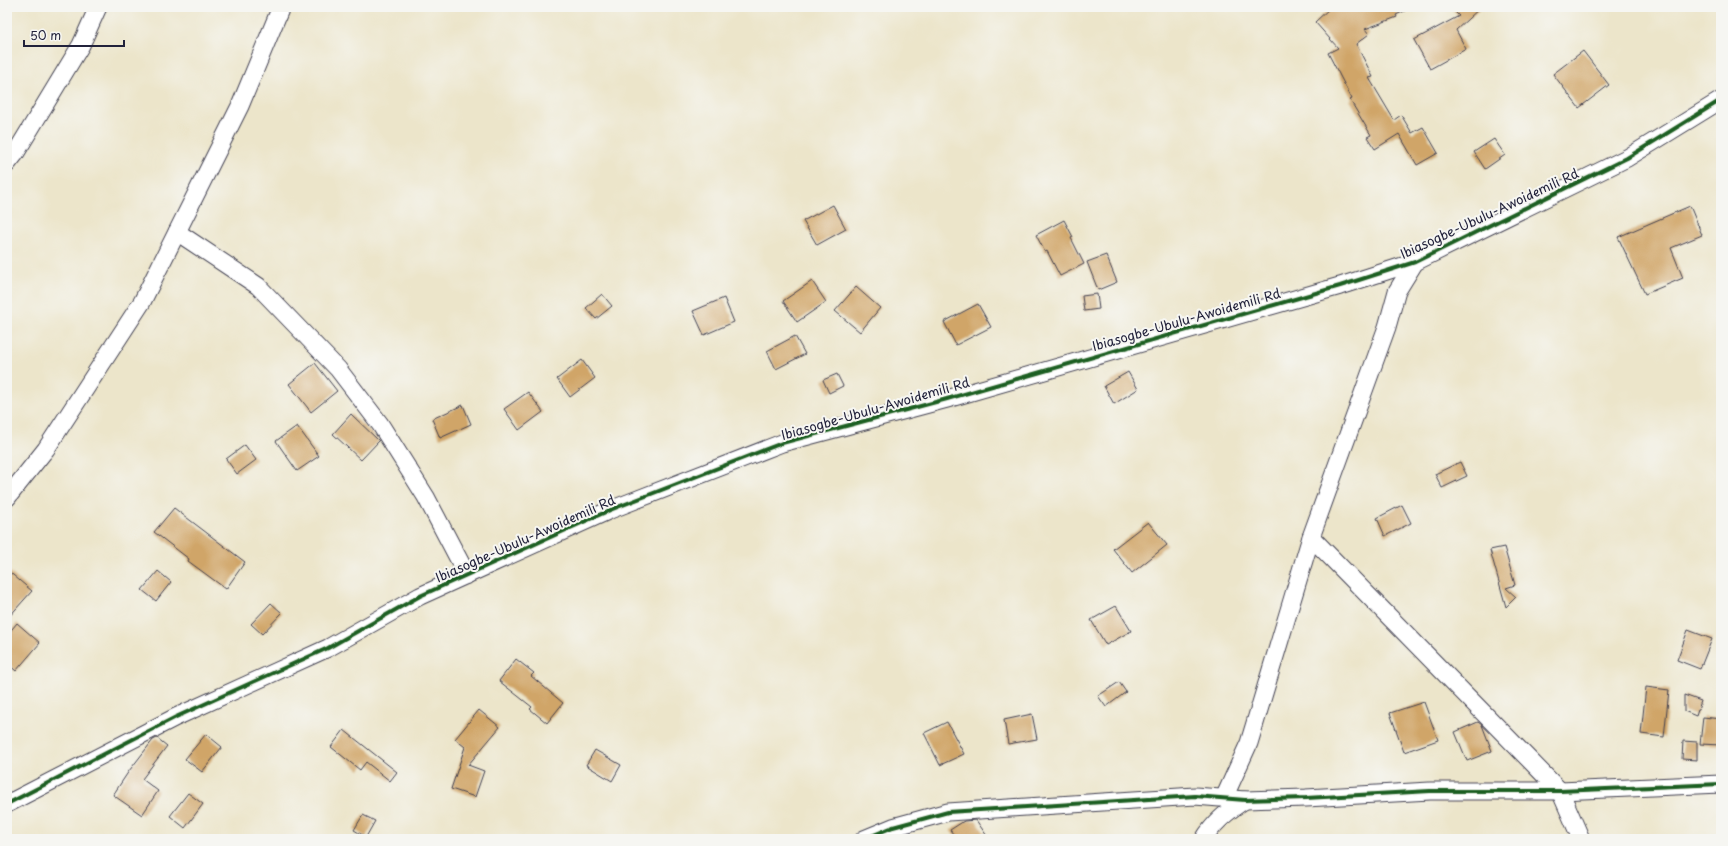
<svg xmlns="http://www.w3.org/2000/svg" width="1728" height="846" font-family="'Playpen Sans',sans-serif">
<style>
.building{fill:#d0a568}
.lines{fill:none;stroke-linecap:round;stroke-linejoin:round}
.minor-casing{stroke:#403f50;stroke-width:19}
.minor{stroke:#fff;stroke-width:17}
.cycleway-casing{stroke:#f6f6f2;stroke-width:6}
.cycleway{stroke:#1b5e20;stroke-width:4}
.labels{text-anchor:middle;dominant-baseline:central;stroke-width:4;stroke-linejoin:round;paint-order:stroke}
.street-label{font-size:13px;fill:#22223b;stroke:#f6f6f2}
</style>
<rect width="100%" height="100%" fill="#f6f6f2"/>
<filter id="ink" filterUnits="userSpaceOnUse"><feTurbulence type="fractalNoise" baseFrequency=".025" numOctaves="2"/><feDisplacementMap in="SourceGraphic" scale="8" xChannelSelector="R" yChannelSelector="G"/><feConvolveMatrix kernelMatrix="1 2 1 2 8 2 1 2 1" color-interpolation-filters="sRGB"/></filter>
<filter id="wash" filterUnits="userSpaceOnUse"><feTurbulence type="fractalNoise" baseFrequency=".012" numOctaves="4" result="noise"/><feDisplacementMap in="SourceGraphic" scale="16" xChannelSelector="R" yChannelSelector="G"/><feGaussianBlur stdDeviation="0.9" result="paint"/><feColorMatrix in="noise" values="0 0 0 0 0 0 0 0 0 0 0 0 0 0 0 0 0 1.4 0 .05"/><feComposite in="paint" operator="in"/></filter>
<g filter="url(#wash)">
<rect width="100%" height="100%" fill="#ece5ca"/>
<g id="blocks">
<!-- building -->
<g class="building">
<polygon points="1331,7 1413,7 1396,15 1397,17 1365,29 1369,34 1356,44 1373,77 1369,78 1394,120 1401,115 1412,133 1423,127 1438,153 1417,165 1399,134 1375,149 1367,137 1371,135 1350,100 1352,99 1328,53 1338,48 1315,22"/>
<polygon points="1450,7 1481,7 1456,30 1466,49 1430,69 1414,40 1459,16"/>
<polygon points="1583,51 1609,85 1579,108 1553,74"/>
<polygon points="1494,139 1505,155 1485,169 1474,152"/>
<polygon points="833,205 846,229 817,245 803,221"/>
<polygon points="1690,206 1702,235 1671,248 1683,278 1645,294 1618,237"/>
<polygon points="1064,220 1073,237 1071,238 1084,264 1060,276 1047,251 1045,252 1036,235"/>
<polygon points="1106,255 1117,282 1098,290 1087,262"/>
<polygon points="812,281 826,302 797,322 783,301"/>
<polygon points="856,287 880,308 860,332 835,311"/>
<polygon points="602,294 612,306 596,319 586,308"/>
<polygon points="1097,294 1099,309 1084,311 1082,296"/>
<polygon points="724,298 734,322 704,335 693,311"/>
<polygon points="978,304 991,327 956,345 944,322"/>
<polygon points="795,336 805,354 776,369 767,351"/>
<polygon points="582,360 595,378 570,397 557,379"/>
<polygon points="315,363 337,391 311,412 289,384"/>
<polygon points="1128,372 1138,389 1114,404 1104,386"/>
<polygon points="837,374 843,386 829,393 823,380"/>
<polygon points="528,392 543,412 519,430 504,409"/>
<polygon points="463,405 471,424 440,438 432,419"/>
<polygon points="351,414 379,441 361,460 333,434"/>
<polygon points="297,426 319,456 297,471 276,441"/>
<polygon points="245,445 256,460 237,474 226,459"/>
<polygon points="1460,462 1467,476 1442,488 1435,474"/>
<polygon points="1402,505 1411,523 1385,536 1377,518"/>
<polygon points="174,508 245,562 226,589 188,561 189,559 154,532"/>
<polygon points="1148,522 1167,545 1132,573 1113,549"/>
<polygon points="1504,547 1515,585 1506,588 1516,597 1506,607 1490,550"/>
<polygon points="7,570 32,591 7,619"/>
<polygon points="158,571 171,582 156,601 142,590"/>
<polygon points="271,603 282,613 262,634 251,624"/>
<polygon points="1116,606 1131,631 1106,645 1091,620"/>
<polygon points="17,623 40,643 16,671 7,663 7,635"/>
<polygon points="1688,630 1712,639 1700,669 1677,660"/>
<polygon points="516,659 534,673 531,676 563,703 547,723 530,709 532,707 499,681"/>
<polygon points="1119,682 1126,692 1106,707 1098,696"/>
<polygon points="1646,687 1669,690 1664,737 1641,734"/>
<polygon points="1684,695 1701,701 1696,716 1684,711"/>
<polygon points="1424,702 1438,740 1404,752 1390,713"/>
<polygon points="479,710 500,727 468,765 484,771 475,797 451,789 465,747 455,739"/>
<polygon points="1032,714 1037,739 1008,744 1004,720"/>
<polygon points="1703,717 1721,719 1721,745 1700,744"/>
<polygon points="947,722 964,754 940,765 924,733"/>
<polygon points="1478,722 1482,725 1492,751 1467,761 1455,732"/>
<polygon points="344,730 397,772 390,781 366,762 360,770 331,747"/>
<polygon points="206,734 222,747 202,772 185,759"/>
<polygon points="157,738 167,746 142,779 158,791 142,815 113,795 129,771 153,740"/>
<polygon points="1683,741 1697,742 1697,760 1682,759"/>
<polygon points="595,750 621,765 612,781 586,765"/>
<polygon points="188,793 203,804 185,828 170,816"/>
<polygon points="363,815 375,821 366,837 354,830"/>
<polygon points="976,820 989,839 957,839 950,830 964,821"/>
</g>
</g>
</g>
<g filter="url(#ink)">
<use href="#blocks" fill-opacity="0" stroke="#403f50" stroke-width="1"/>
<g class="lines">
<defs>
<g id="minor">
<polyline points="7,164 15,154 81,45 98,7"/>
<polyline points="177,232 258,286 338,369 380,424 426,497 467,575"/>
<polyline points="7,498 46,449 142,302 240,106 281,7"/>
<polyline points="1311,537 1560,791 1581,839"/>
<polyline points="1224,798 1249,743 1311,537 1387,327 1397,291 1415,262"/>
<polyline points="7,804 176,717 328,648 420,596 610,510 782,443 947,399 1340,286 1415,262 1627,158 1721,100"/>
<polyline points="864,839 893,827 948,812 1195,796 1245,800 1306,798 1430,791 1560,791 1721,784"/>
<path d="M 1204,839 C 1214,822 1229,810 1245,800"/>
</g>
</defs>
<!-- minor casing -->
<use href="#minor" class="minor-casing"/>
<!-- minor -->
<use href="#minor" class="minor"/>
<defs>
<g id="cycleway">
<polyline points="7,804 176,717 328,648 420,596 610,510 782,443 947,399 1340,286 1415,262 1627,158 1721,100"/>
<polyline points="864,839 893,827 948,812 1195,796 1245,800 1306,798 1430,791 1560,791 1721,784"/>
</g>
</defs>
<!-- cycleway casing -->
<use href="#cycleway" class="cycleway-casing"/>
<!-- cycleway -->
<use href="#cycleway" class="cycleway"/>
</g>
</g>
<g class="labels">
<!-- street labels -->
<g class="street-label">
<text transform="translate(1489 213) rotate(-25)">Ibiasogbe-Ubulu-Awoidemili Rd</text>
<text transform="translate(1186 319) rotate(-16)">Ibiasogbe-Ubulu-Awoidemili Rd</text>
<text transform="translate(875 408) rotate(-16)">Ibiasogbe-Ubulu-Awoidemili Rd</text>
<text transform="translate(525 538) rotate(-24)">Ibiasogbe-Ubulu-Awoidemili Rd</text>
</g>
</g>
<!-- margin -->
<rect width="1728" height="846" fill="none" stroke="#f6f6f2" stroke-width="24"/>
<!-- scale -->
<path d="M24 40v6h100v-6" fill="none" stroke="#22223b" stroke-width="2"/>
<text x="30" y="40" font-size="12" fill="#22223b" stroke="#f6f6f2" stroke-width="3" paint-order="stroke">50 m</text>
</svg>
